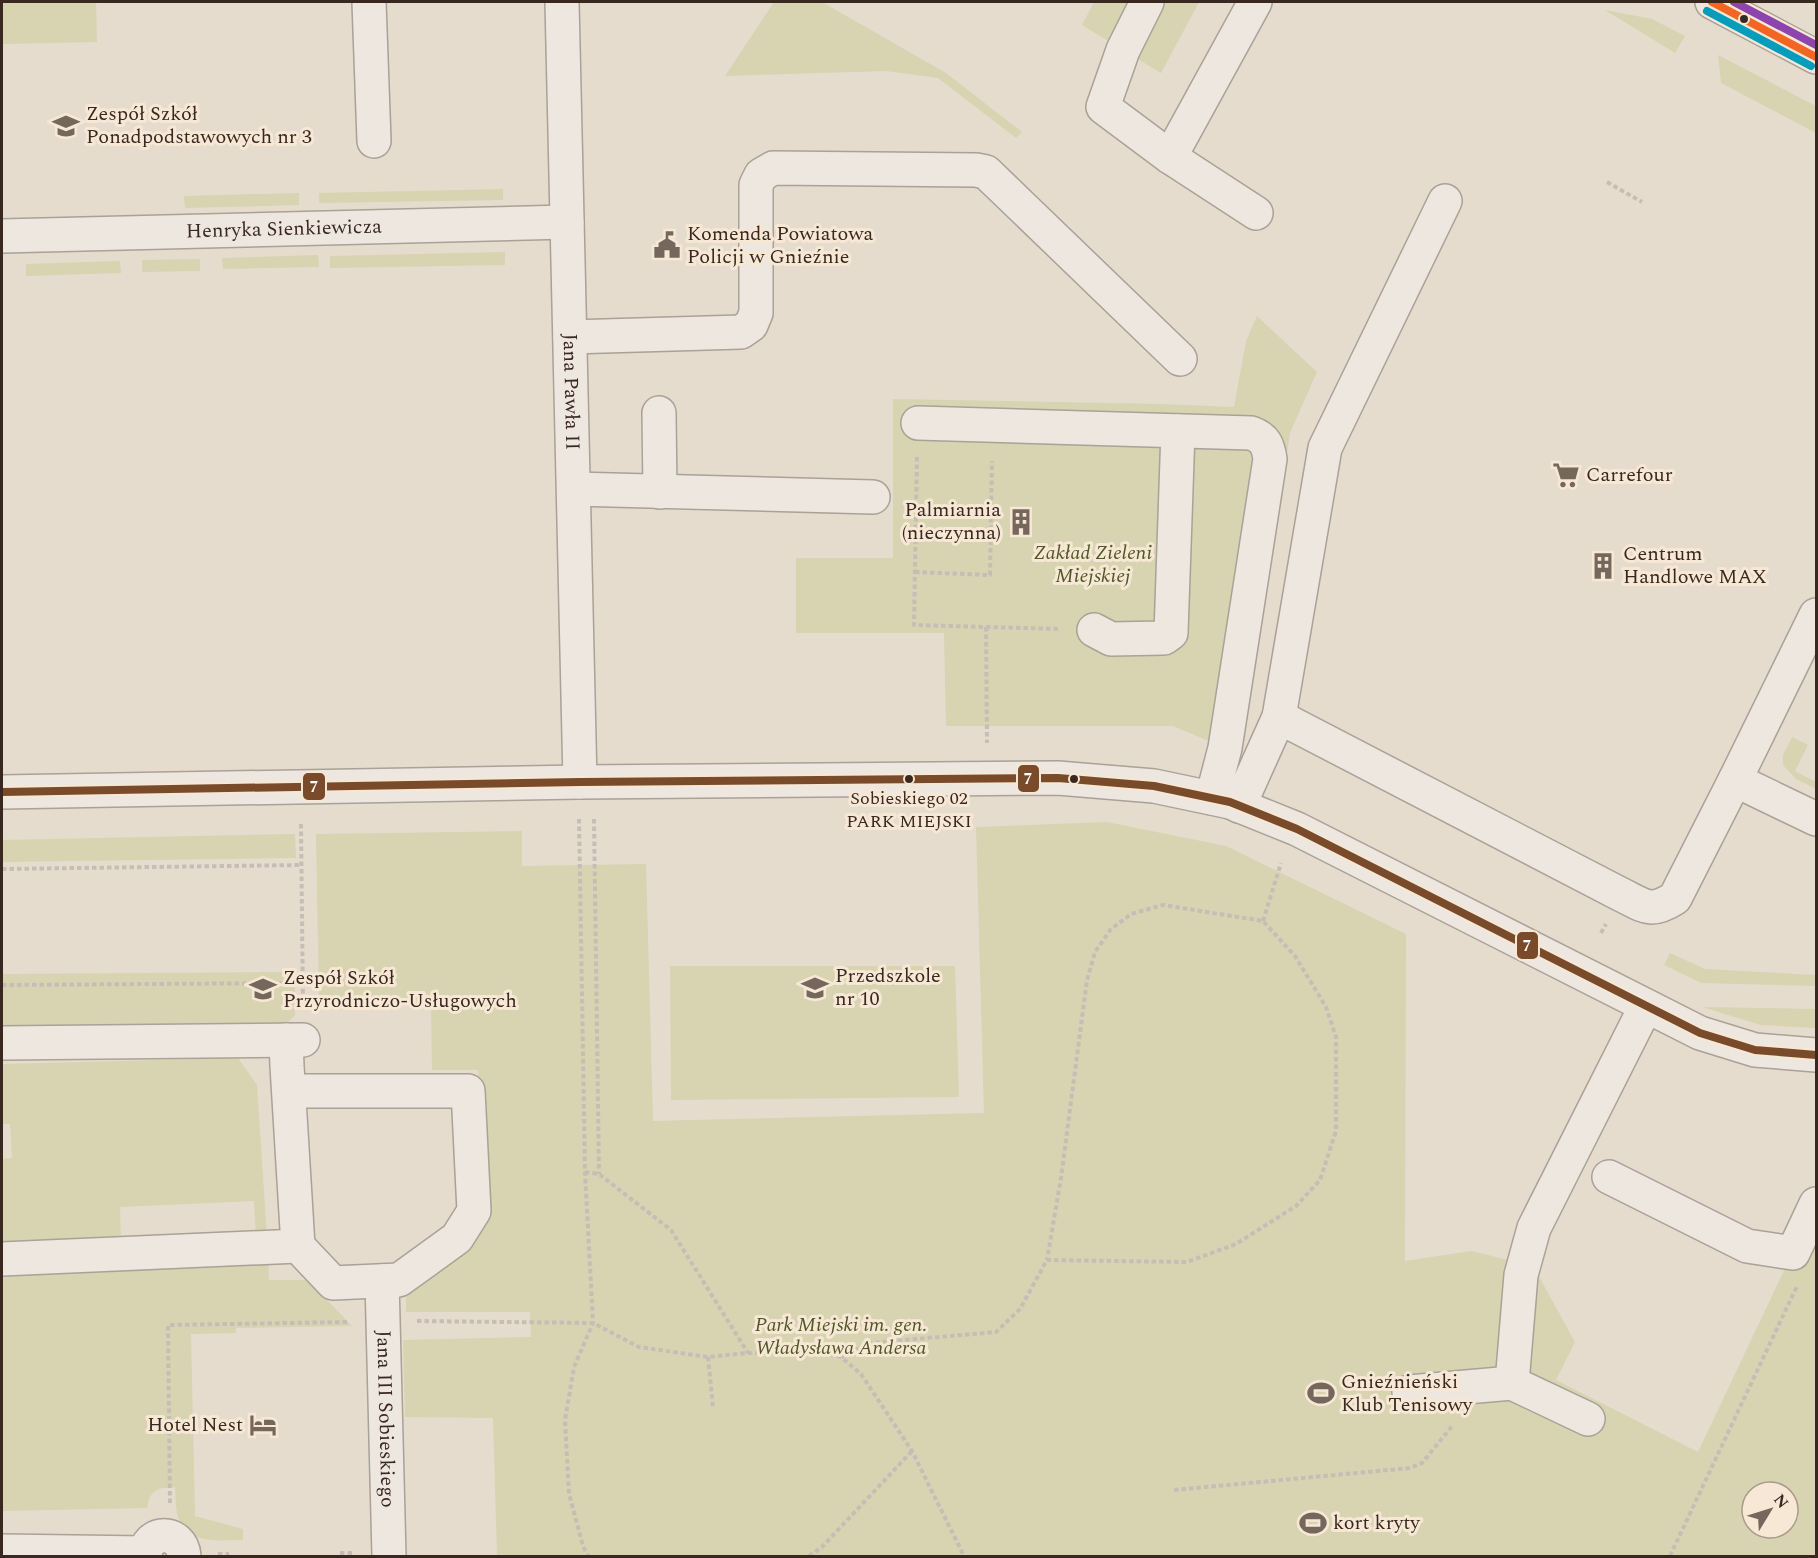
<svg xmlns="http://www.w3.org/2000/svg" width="1818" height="1558" font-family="Spectral,serif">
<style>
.green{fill:#d8d3b1;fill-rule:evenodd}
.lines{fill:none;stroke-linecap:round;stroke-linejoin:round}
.minor-casing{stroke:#aaa197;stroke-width:36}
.path{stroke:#c6beb6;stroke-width:4;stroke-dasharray:4.5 3;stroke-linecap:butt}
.minor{stroke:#ede7e0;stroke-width:33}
.bus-1-casing{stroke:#f6e8d5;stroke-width:12}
.bus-2-casing{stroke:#f6e8d5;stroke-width:12}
.bus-3-casing{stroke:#f6e8d5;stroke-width:12}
.bus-4-casing{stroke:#f6e8d5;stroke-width:12}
.bus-1{stroke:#7a4b2a;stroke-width:8}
.bus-2{stroke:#f26522;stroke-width:8}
.bus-3{stroke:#069cbc;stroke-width:8}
.bus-4{stroke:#8e44ad;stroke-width:8}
.bus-dot{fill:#39281f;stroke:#f6e8d5;stroke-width:2}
.labels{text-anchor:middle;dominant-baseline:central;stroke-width:6;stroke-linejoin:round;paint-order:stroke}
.bus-label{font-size:18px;fill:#39281f;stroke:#f6e8d5}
.poi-label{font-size:20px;fill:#39281f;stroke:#f6e8d5;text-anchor:start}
.street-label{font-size:20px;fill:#39281f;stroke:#f6e8d5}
.park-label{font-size:20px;font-style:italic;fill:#505625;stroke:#f6e8d5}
.line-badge{stroke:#f6e8d5;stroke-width:2}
.badge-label{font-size:16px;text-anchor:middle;font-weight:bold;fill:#fff}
</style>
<rect width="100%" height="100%" fill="#e5dcce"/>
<!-- green -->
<g class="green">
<polygon points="2,2 96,2 97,42 2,44"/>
<polygon points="774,2 822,2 946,73 1022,132 1016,138 938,78 886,71 725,76"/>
<polygon points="1094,2 1199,2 1161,73 1082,25"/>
<polygon points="1605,10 1652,19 1685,36 1675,53"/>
<polygon points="1718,55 1816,106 1816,133 1721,83"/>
<polygon points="503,189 503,200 319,203 319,193"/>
<polygon points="299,193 299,205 185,208 184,196"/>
<polygon points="505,252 505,265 330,268 330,256"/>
<polygon points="318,255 319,267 223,269 222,258"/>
<polygon points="200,259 200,271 142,272 142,260"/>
<polygon points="120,261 121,273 26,276 26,264"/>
<polygon points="1257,316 1317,372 1290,433 1242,755 1173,726 946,726 944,633 796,633 796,558 893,558 893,399 1161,404 1234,407 1246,341"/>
<polygon points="1792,737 1808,745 1795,771 1816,782 1816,789 1796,779 1783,765 1783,755"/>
<path d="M 1107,822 L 1226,846 L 1406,934 L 1405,1261 L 1471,1251 L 1513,1261 L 1537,1273 L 1575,1342 L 1556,1380 L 1698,1452 L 1816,1203 L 1816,1556 L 497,1556 L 493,1418 L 405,1417 L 403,1340 L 531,1337 L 530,1312 L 406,1312 L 406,1294 L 487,1209 L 478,1070 L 432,1070 L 431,1004 L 319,1005 L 316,834 L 522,831 L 522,866 L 646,864 L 653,1121 L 984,1113 L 976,827 ZM 1752,1492 L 1788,1492 L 1788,1528 L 1752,1528 Z"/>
<polygon points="295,834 296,858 2,862 2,840"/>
<polygon points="1670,953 1705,969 1816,975 1816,986 1701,983 1664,965"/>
<polygon points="670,966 955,966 959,1097 671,1100"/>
<polygon points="295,972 295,1015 284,1026 2,1027 2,974"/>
<polygon points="1702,1007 1816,1009 1816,1028 1761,1025"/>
<polygon points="238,1058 257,1085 267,1238 256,1238 254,1201 120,1207 121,1243 2,1249 2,1159 12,1158 10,1124 2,1124 2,1064"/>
<path d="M 268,1258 L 269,1280 L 308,1280 L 352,1326 L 236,1328 L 236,1333 L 191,1334 L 195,1516 L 243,1529 L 243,1540 C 223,1540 188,1545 179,1520 C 175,1510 176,1498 175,1487 C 158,1488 150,1489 147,1508 L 2,1511 L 2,1269 Z"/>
</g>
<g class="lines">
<defs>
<g id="minor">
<polyline points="369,2 374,141"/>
<path id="s1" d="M 562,2 L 580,782"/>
<polyline points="1147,2 1123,50 1103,107 1170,157 1256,213"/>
<polyline points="1712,2 1816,57"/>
<polyline points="1170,157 1255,2"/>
<path id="s2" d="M 2,236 L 567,222"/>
<polyline points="570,337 741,332 751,325 756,313 756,185 761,175 773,168 976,170 986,172 1180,359"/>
<polyline points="659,413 660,492"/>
<path d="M 918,423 L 1251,433 C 1265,438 1268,445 1270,459 L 1225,748 L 1212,798"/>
<polyline points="574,489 873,497"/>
<polyline points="1094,630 1111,639 1164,638 1171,633 1178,431"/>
<polyline points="1279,717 1325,448 1445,201"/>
<polyline points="1735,780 1816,819"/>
<polyline points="2,792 580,782 1058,778 1154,786 1230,802 1297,829 1700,1033 1755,1050 1816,1055"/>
<path d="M 1239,806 L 1279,717 L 1620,894 C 1645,906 1650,914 1675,898 L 1735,780 L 1816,615"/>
<polyline points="286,1040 287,1066 298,1246 333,1283 399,1280 457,1238 474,1211 468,1091 289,1091"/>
<polyline points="2,1043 303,1040"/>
<polyline points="1609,1177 1747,1246 1793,1253 1816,1204"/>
<polyline points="2,1259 298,1246"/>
<path id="s3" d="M 382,1281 L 389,1556"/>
<polyline points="1512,1383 1521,1275 1534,1228 1646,1006"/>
<polyline points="1409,1392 1512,1383 1588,1419"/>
<polyline points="2,1551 145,1553"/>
<path d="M 145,1556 C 146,1529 182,1529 184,1556"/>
</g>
</defs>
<!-- minor casing -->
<use href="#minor" class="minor-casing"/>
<!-- path -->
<g class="path">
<polyline points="1607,182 1642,202"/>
<polyline points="917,457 914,625 1060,629"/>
<polyline points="915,572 990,575 992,461"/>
<polyline points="986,627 987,743"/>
<polyline points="579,819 585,1172 593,1323 574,1367 565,1420 569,1494 583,1546 588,1556"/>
<polyline points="594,819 599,1174"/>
<polyline points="301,824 303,1006"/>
<polyline points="2,869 301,865"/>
<polyline points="1263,921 1281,863"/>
<polyline points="1601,933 1606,924"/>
<polyline points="2,985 303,983"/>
<polyline points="585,1172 599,1174 671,1230 748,1353"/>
<polyline points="417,1321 593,1323 639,1347 708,1357 748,1353 821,1352 841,1357 861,1374 912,1451 964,1556"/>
<polyline points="708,1357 713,1407"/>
<polyline points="841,1357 870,1343 996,1332 1020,1309 1047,1260 1187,1262 1236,1244 1296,1206 1320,1180 1336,1131 1336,1037 1326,1007 1295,956 1263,921 1163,905 1131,914 1111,929 1095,952 1087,980 1061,1178 1047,1260"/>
<polyline points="1174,1490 1410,1468 1422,1463 1453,1425"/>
<polyline points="170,1503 168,1325 349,1322"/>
<polyline points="340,1553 354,1553"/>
<polyline points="218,1554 229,1554"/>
<polyline points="809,1556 822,1547 912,1451"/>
<polyline points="1670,1556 1797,1286"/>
</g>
<!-- minor -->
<use href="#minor" class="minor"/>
<defs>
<polyline id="bus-1" points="2,792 580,782 1058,778 1154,786 1230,802 1297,829 1700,1033 1755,1050 1816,1055"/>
<polyline id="bus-2" points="1712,2 1816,57"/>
<polyline id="bus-3" points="1707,11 1811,66"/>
<polyline id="bus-4" points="1734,2 1816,45"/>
</defs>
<!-- bus-1 casing -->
<use href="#bus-1" class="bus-1-casing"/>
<!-- bus-2 casing -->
<use href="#bus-2" class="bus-2-casing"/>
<!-- bus-3 casing -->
<use href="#bus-3" class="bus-3-casing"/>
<!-- bus-4 casing -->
<use href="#bus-4" class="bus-4-casing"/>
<!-- bus-1 -->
<use href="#bus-1" class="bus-1"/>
<!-- bus-2 -->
<use href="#bus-2" class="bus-2"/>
<!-- bus-3 -->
<use href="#bus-3" class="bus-3"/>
<!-- bus-4 -->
<use href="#bus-4" class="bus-4"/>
</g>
<!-- icons -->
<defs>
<symbol id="school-bare" viewBox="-9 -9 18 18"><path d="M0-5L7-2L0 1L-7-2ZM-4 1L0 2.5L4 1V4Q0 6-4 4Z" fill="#75675c" stroke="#f6e8d5" stroke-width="2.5" paint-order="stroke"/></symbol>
<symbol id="civic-bare" viewBox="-9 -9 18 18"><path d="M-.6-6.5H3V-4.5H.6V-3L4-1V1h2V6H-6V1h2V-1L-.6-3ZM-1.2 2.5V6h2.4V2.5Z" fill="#75675c" stroke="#f6e8d5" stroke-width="2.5" paint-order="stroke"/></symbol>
<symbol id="supermarket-bare" viewBox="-9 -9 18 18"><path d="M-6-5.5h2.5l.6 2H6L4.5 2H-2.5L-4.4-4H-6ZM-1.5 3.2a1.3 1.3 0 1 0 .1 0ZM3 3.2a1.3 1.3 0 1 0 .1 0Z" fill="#75675c" stroke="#f6e8d5" stroke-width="2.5" paint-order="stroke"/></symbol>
<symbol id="building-bare" viewBox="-9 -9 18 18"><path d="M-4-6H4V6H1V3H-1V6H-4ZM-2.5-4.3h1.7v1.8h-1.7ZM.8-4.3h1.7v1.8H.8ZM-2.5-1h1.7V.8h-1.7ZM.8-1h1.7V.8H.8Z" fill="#75675c" stroke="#f6e8d5" stroke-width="2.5" paint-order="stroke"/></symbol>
<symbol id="stadium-bare" viewBox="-9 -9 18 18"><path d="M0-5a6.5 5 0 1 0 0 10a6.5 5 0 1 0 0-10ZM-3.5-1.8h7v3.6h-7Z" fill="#75675c" stroke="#f6e8d5" stroke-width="2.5" paint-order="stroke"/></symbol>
<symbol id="hotel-bare" viewBox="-9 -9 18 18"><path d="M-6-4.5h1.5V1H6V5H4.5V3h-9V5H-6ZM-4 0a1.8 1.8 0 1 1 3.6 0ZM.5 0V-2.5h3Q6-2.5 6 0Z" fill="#75675c" stroke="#f6e8d5" stroke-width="2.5" paint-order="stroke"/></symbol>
</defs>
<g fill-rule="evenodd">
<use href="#school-bare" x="47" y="107" width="38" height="38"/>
<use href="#civic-bare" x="648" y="226" width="38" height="38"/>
<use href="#supermarket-bare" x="1547" y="456" width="38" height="38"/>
<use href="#building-bare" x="1002" y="503" width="38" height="38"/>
<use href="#building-bare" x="1584" y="547" width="38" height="38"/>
<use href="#school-bare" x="796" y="969" width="38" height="38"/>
<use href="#school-bare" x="244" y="970" width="38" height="38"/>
<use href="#stadium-bare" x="1302" y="1374" width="38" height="38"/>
<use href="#hotel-bare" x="244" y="1406" width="38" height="38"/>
<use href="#stadium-bare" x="1294" y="1504" width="38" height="38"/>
</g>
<!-- markers -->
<g class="bus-dot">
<circle cx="1744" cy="19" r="5"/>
<circle cx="909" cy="779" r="5"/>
<circle cx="1074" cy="779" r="5"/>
</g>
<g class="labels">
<!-- bus labels -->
<g class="bus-label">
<text x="909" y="798">Sobieskiego 02<tspan x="909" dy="23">PARK MIEJSKI</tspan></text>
</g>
<!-- poi labels -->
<g class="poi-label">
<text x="86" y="114">Zespół Szkół<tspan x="86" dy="23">Ponadpodstawowych nr 3</tspan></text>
<text x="687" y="234">Komenda Powiatowa<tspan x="687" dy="23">Policji w Gnieźnie</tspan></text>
<text x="1586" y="475">Carrefour</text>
<text x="1001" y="510" text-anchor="end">Palmiarnia<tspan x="1001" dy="23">(nieczynna)</tspan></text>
<text x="1623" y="554">Centrum<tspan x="1623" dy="23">Handlowe MAX</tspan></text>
<text x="835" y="976">Przedszkole<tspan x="835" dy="23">nr 10</tspan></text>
<text x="283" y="978">Zespół Szkół<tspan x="283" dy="23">Przyrodniczo-Usługowych</tspan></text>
<text x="1341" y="1382">Gnieźnieński<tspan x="1341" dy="23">Klub Tenisowy</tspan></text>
<text x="243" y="1425" text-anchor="end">Hotel Nest</text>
<text x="1333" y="1523">kort kryty</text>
</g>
<!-- street labels -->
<g class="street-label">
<text stroke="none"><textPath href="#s2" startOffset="282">Henryka Sienkiewicza</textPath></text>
<text stroke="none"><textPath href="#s1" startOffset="390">Jana Pawła II</textPath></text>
<text stroke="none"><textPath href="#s3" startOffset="138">Jana III Sobieskiego</textPath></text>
</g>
<!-- park labels -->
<g class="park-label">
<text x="1093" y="553">Zakład Zieleni<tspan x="1093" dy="23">Miejskiej</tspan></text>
<text x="841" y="1325">Park Miejski im. gen.<tspan x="841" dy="23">Władysława Andersa</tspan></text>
</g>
</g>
<g class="line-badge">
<rect x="1017" y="764" width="23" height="29" rx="6" fill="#7a4b2a"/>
<rect x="302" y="772" width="24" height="29" rx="6" fill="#7a4b2a"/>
<rect x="1516" y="931" width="23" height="29" rx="6" fill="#7a4b2a"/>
</g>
<g class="badge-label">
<text x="1028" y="784">7</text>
<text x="314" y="792">7</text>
<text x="1527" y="951">7</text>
</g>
<!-- border -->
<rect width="1818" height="1558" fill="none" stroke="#39281f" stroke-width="6"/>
<!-- north arrow -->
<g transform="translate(1770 1510) rotate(52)"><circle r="28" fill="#f6e8d5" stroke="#aa9b8c" stroke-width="1.5"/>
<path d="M0-4.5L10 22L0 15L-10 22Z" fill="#75675c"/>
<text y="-9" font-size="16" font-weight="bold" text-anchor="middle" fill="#39281f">N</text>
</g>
</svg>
